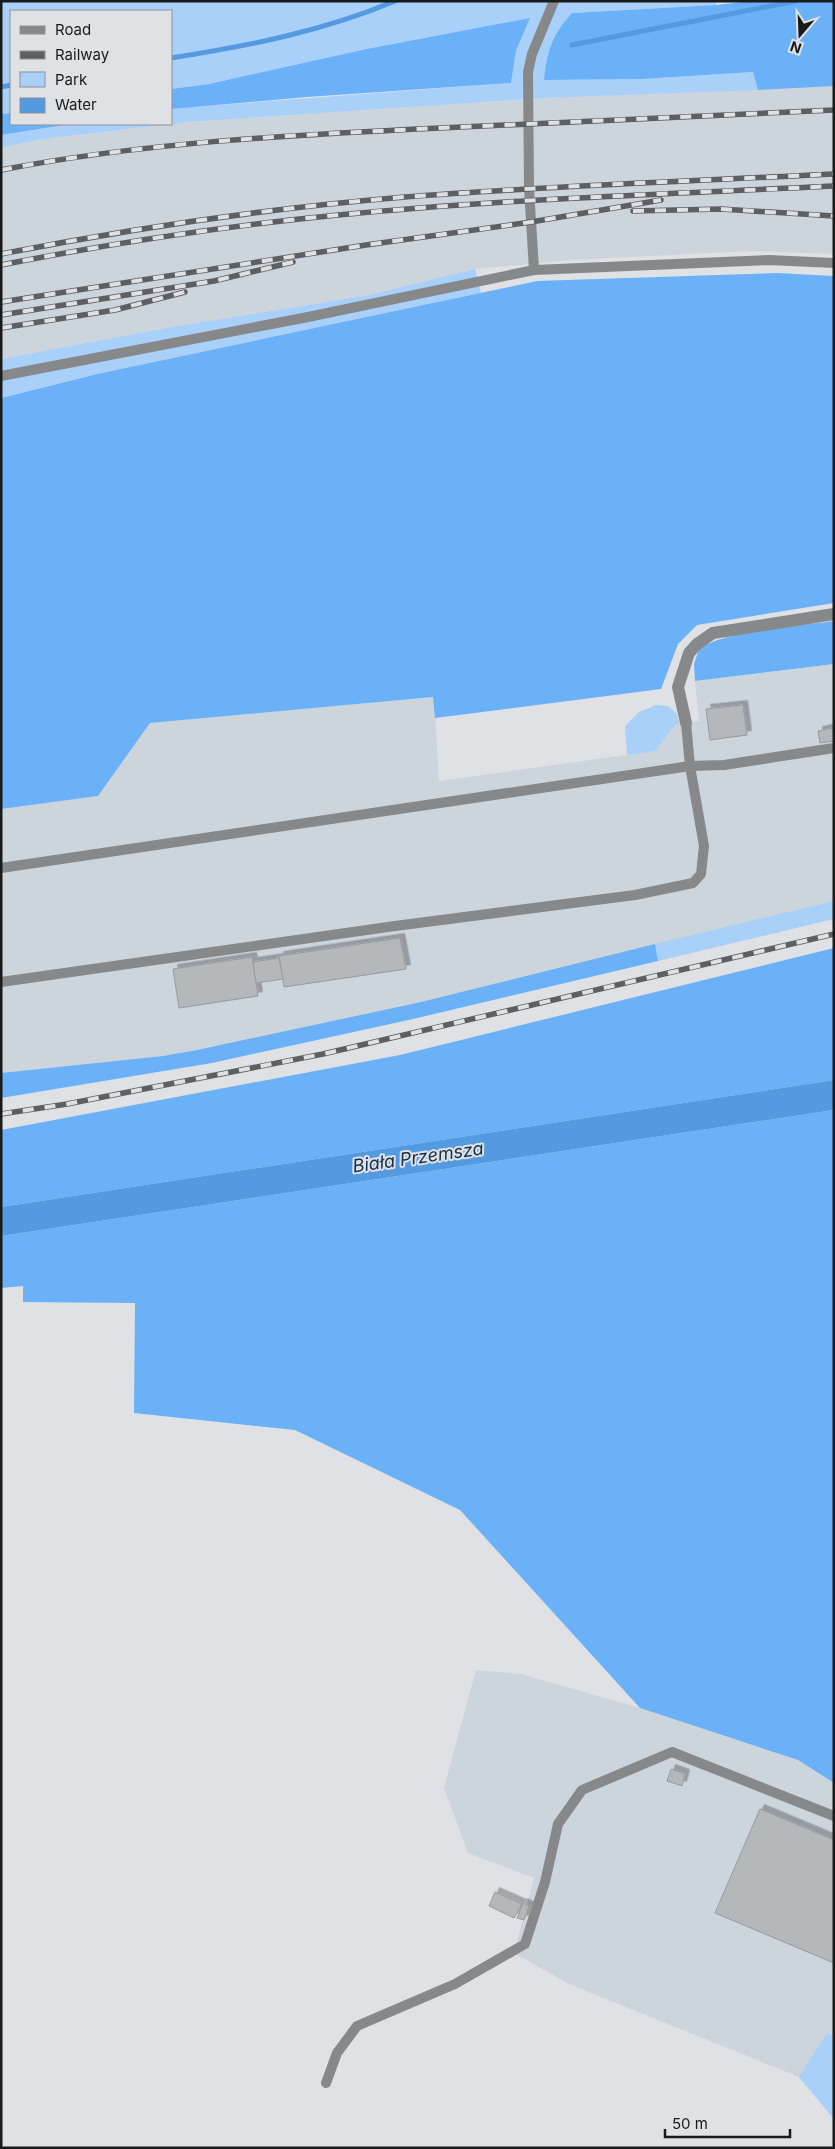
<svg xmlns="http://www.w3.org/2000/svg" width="835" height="2149" font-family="Inter,sans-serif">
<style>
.built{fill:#ccd4dc}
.green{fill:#a9d0f9}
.forest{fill:#6bb1f8}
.water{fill:#549ae0}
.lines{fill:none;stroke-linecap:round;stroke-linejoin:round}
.stream{stroke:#549ae0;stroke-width:5}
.building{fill:#b5b8ba;stroke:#989a9d;filter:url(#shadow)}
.lane{stroke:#878889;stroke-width:10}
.street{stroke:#878889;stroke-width:12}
.rail-casing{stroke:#5e5f61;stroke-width:5.5}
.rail{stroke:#dfe1e4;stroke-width:4;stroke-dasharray:11;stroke-linecap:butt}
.labels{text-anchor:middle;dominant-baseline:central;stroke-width:4;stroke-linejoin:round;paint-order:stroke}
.water-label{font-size:18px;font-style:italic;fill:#13304d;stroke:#dfe1e4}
</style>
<defs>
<filter id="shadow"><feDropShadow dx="4.5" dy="-4.5" stdDeviation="0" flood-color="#0004"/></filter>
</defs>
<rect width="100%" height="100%" fill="#dfe1e4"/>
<!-- built -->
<g class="built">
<polygon points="834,86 834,254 750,251 571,260 475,269 369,295 166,328 1,359 1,148 42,139 188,122 543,98"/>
<polygon points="834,664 834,901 421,1002 197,1050 163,1056 1,1073 1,809 98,796 150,723 434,697 439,781 655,751 676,724 699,721 695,681"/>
<polygon points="476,1670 521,1674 640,1708 798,1760 834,1783 834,2119 799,2077 569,1984 514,1953 534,1878 468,1853 444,1788"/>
</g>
<!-- green -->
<g class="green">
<path d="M 1,1 L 716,1 L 716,5 L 572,13 C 552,34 548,52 544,80 L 643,79 L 753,72 L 758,90 L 543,98 L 188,122 L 42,139 L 1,148 L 1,135 L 70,124 L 171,124 L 171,109 L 179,108 L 511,83 L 516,51 L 530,18 L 209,84 L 171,89 L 171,11 L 11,11 L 11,113 L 1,114 Z"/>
<polygon points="475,269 481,293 97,374 1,398 1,359 166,328 369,295"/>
<polygon points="656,705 668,706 677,714 679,724 676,724 655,751 627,755 625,726 639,712"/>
<polygon points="834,901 834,919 658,961 655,944"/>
<polygon points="827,2033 834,2036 834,2119 799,2077"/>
</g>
<!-- forest -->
<g class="forest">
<path d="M 751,1 L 834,1 L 834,86 L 758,90 L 753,72 L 643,79 L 544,80 C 547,52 552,34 572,13 L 716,5 Z"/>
<polygon points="530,18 516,51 511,83 307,97 171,109 171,89 209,84 367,49"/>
<polygon points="11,113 11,124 70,124 1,135 1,114"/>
<polygon points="777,273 834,276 834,603 697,625 678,644 661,689 435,718 433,697 150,723 98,796 1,809 1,398 97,374 537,281"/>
<path d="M 834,621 L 834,664 L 695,681 L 694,664 L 699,649 C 726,630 799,626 834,621 Z"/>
<polygon points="655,944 658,961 413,1019 212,1063 1,1098 1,1073 163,1056 197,1050 421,1002"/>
<polygon points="834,948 834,1080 1,1207 1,1130 400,1055"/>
<polygon points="834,1110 834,1783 798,1760 640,1708 460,1510 295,1430 134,1413 135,1303 23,1302 23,1286 1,1288 1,1236"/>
</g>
<!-- water -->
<polygon class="water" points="834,1080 834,1110 1,1236 1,1207"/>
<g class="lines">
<!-- stream -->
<g class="stream">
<polyline points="572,45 796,1"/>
<path d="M 171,58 C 248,46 324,31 395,1"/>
<polyline points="1,87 11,85"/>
</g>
</g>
<!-- building -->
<g class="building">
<polygon points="743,705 747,735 710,740 706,709"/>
<polygon points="833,728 834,741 820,743 818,731"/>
<polygon points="400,938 406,969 284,987 279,956"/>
<polygon points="252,957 258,996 179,1008 173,969"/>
<polygon points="279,958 283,979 256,983 253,962"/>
<polygon points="671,1769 685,1774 682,1786 667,1781"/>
<polygon points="760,1809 834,1840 834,1963 715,1913"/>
<polygon points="495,1892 522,1904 514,1918 489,1906"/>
<polygon points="523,1903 529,1906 524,1920 517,1918"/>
</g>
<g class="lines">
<!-- lane -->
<g class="lane">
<polyline points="534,270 529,188 528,72 532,54 554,1"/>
<polyline points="1,376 308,317 534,270 769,260 834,263"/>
<polyline points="1,868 690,766 686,723"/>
<polyline points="1,982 395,926 635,895 693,883 701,874 704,846 690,766 724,765 834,748"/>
<polyline points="326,2083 337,2053 357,2026 455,1984 525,1944 545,1882 558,1824 582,1790 672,1752 834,1816"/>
</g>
<!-- street -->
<polyline class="street" points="686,723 678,687 689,653 697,644 713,633 834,614"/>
<defs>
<g id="rail">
<path d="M 1,170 C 146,142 292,135 440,128 C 571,122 702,116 834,110"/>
<polyline points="633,211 721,209 834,216"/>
<path d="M 1,254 C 135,228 269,208 405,197 C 548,186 691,181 834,174"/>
<path d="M 1,265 C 113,243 225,226 338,215 C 503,199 669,194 834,186"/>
<polyline points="1,302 366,245 531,222 661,200"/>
<polyline points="1,315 214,281 293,262"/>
<polyline points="1,328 115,310 185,292"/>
<polyline points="1,1114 67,1104 323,1054 834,934"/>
</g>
</defs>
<!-- rail casing -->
<use href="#rail" class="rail-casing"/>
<!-- rail -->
<use href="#rail" class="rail"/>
</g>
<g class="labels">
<!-- water labels -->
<g class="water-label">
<text transform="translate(418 1157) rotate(-8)">Biała Przemsza</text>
</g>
</g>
<!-- border -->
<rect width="835" height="2149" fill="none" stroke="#191a1b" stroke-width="5"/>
<!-- legend -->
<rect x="10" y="10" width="162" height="115" fill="#dfe1e4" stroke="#909194"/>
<rect x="20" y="26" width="25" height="8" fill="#878889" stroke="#909194"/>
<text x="55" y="35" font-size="15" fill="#191a1b">Road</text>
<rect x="20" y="51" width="25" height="8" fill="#5e5f61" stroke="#909194"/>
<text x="55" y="60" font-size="15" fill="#191a1b">Railway</text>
<rect x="20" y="72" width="25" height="15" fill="#a9d0f9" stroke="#909194"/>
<text x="55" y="85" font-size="15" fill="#191a1b">Park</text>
<rect x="20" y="98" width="25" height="15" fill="#549ae0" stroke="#909194"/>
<text x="55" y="110" font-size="15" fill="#191a1b">Water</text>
<!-- north arrow -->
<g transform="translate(800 35) rotate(199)" stroke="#dfe1e4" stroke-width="4" paint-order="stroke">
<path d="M0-4L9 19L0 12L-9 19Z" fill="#191a1b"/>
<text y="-8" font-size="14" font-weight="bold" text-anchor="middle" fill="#191a1b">N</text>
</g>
<!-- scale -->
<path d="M665 2129v8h125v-8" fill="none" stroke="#191a1b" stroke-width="2.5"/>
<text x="672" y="2129" font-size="15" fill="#191a1b" stroke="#dfe1e4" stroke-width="4" paint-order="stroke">50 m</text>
</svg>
